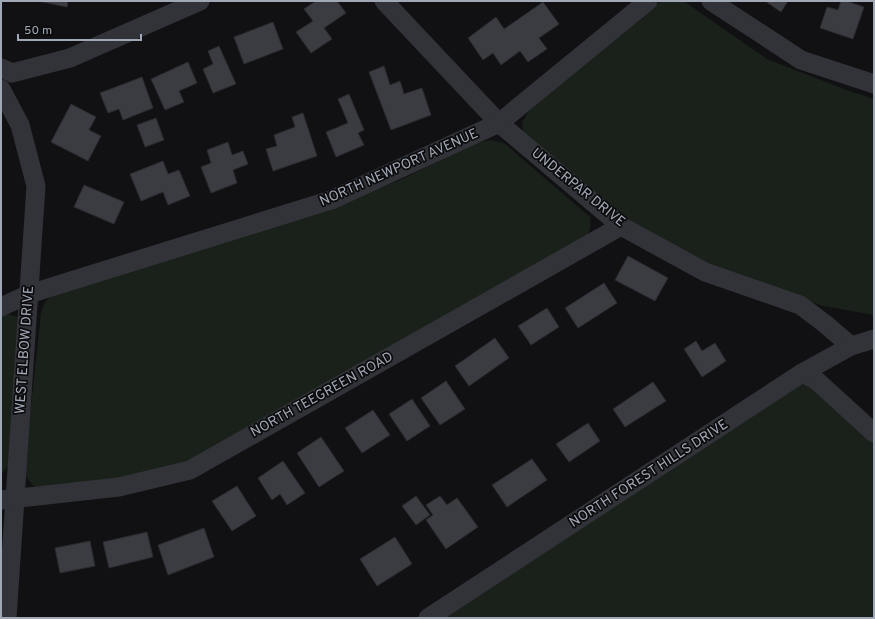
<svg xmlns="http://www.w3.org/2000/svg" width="875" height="619" font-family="Overpass,sans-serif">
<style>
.green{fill:#19211a}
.building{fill:#3a3c41;stroke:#2b2b2f}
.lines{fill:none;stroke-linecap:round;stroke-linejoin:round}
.minor{stroke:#323338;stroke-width:19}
.labels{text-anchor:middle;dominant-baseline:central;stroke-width:3.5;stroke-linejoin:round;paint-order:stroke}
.street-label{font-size:14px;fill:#a1a8b5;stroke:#0c0c0e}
</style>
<rect width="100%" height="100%" fill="#111113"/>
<!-- green -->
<g class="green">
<polygon points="663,1 682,1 685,2 767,59 844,89 874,99 874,315 823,306 761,285 689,257 635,226 523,133 522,123 528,112 536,102 656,4"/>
<path d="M 490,140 L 504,143 L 590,217 C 591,226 590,232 585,239 L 193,459 L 158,471 L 125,479 L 35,487 C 25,478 25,474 25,461 L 41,313 L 45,302 L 56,292 L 338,203 L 398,181 L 468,147 L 481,142 Z"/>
<polygon points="9,314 20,318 8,466 1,474 1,316"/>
<polygon points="802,379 874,432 874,618 439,618"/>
</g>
<!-- building -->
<g class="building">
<polygon points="38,1 68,1 67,7"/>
<polygon points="316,1 337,1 346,13 324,28 332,39 311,53 296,32 313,21 304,9"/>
<polygon points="765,1 788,1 781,12"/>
<polygon points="841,1 846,1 864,7 853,39 820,28 827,7 838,10"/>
<polygon points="543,2 559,24 539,38 547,49 528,62 520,51 501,65 493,53 483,60 468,38 496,17 504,29"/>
<polygon points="273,22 283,49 244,64 234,37"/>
<polygon points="219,46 236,84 213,93 203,69 213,64 208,51"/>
<polygon points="188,62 197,83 179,91 184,102 165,110 151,79"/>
<polygon points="384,66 390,85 400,81 404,94 422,88 431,115 391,130 369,72"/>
<polygon points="142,77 153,108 123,120 119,109 108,113 100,93"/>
<polygon points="349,94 364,130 358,133 364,145 336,157 326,132 348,123 338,99"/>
<polygon points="71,104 96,117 89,130 101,136 88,161 51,142"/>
<polygon points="303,113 317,156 273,171 266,149 277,146 274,135 295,127 292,117"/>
<polygon points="156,118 164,140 145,147 137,125"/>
<polygon points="228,142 232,155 243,151 248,164 233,170 237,183 211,193 201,167 211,163 207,150"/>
<polygon points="163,161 168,174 179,170 190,196 168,205 163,192 141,201 130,174"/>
<polygon points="84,185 124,202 114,224 74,207"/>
<polygon points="628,256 668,278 655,301 615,280"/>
<polygon points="604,283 617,303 578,328 565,308"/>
<polygon points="547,308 559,327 531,345 518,326"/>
<polygon points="495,338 509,358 469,386 455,366"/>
<polygon points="696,341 702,351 715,343 726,361 702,377 684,349"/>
<polygon points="446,381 465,409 440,425 421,398"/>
<polygon points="653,382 666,401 625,427 613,409"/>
<polygon points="412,399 430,426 407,441 389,414"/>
<polygon points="373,410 390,435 362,453 345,428"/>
<polygon points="588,423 600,441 569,462 556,444"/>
<polygon points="321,437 344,471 319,487 297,453"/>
<polygon points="532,459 547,480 507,507 492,485"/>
<polygon points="283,461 305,493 287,505 280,494 272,500 258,478"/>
<polygon points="237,486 256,516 232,531 212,501"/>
<polygon points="416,496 430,515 416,525 402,506"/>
<polygon points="440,496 447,505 457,498 478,527 446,549 426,520 433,515 426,505"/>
<polygon points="204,528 214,557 168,575 158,545"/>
<polygon points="147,532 153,557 109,568 103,542"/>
<polygon points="395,537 412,564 377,586 360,559"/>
<polygon points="90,541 95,566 60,573 55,548"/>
</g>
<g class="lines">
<!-- minor -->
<g class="minor">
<polyline points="384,1 499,123 621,226 705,272 800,305 824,323 851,346"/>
<polyline points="711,1 801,60 874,84"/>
<polyline points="1,68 12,73 70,58 200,1"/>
<polyline points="1,89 20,125 36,186 7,618"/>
<polyline points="1,307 29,294 331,200 499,123 648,1"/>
<polyline points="802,373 816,380 874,433"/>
<polyline points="1,500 119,487 190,470 621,226"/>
<polyline points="428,618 802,373 851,346 874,339"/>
</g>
</g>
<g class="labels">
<!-- street labels -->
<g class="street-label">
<text transform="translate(399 168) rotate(-24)">NORTH NEWPORT AVENUE</text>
<text transform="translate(578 188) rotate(39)">UNDERPAR DRIVE</text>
<text transform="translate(25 350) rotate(-86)">WEST ELBOW DRIVE</text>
<text transform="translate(322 395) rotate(-29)">NORTH TEEGREEN ROAD</text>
<text transform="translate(649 474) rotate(-33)">NORTH FOREST HILLS DRIVE</text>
</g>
</g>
<!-- border -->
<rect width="875" height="619" fill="none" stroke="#a1a8b5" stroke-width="4"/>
<!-- scale -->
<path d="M18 34v6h123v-6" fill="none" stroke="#a1a8b5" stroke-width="2"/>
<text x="24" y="34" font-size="12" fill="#a1a8b5" stroke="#0c0c0e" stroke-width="3" paint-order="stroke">50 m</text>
</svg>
